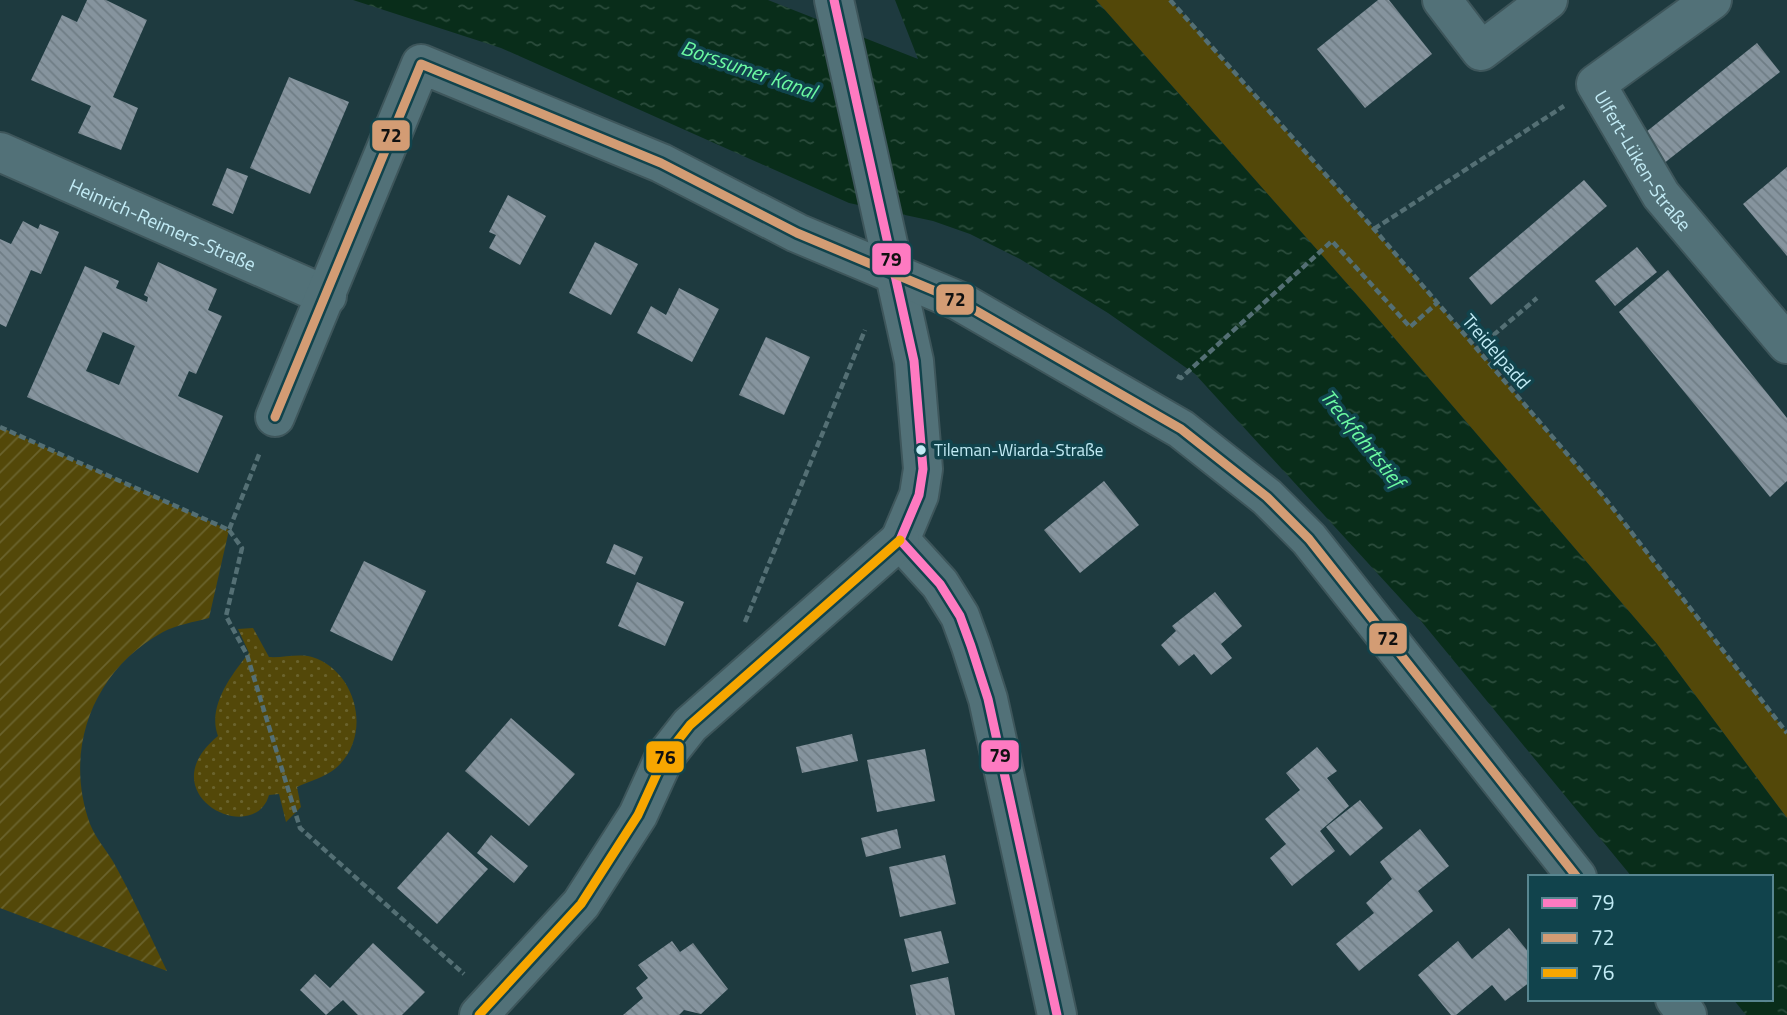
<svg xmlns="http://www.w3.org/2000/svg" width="1787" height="1015" font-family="'Titillium Web',sans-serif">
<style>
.grass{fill:#534809}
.park{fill:url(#park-dots)}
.garden{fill:url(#garden-furrows)}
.water{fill:url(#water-ripples)}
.building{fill:url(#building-back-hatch);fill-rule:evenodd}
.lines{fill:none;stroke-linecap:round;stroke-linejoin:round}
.minor-casing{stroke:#3e565b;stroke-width:42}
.path{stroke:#546f74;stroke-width:4.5;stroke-dasharray:7 3.5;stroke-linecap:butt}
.minor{stroke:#527178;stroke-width:38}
.bus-1-casing{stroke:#11434c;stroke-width:14}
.bus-2-casing{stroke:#11434c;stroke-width:14}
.bus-3-casing{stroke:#11434c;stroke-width:14}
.bus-1{stroke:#fe7ac1;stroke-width:9}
.bus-2{stroke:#d39c74;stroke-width:9}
.bus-3{stroke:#f7a600;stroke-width:9}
.bus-dot{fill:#c2ebf5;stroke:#11434c;stroke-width:2.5}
.labels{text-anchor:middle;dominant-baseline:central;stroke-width:7;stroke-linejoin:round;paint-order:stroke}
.bus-label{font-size:17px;fill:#c2ebf5;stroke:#11434c;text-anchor:start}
.street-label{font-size:19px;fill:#c2ebf5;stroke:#11434c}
.water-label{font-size:21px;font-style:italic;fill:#6bf9a2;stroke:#11434c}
.line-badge{stroke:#11434c;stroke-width:2.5}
.pale-badge-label{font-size:19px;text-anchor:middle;font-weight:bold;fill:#111}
</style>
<defs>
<pattern id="park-dots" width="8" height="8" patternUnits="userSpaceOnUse" patternTransform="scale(1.75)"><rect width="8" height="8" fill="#534809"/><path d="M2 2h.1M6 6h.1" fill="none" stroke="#6a632d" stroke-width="1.8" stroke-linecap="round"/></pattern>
<pattern id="garden-furrows" width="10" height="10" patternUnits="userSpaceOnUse" patternTransform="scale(1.75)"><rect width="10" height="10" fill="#534809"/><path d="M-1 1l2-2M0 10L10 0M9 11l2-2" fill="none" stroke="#6a632d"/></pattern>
<pattern id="water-ripples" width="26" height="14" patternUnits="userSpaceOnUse" patternTransform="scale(1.75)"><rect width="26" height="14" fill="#092d1a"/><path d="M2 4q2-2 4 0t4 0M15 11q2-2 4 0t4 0" fill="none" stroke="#2b4c3c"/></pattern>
<pattern id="building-back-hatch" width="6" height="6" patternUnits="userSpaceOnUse" patternTransform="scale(1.75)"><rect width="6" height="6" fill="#86949e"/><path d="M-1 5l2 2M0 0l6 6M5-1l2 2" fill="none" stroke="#6f7d85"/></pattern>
</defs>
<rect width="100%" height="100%" fill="#1e3a3f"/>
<!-- grass -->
<polygon class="grass" points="1096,0 1170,0 1374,229 1604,497 1787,733 1787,818 1657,644 1365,304"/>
<!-- park -->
<path class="park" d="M 253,628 L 269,657 C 283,658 299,653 312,657 C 357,671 373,736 336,768 C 325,777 310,781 297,787 L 301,807 L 286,822 L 279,794 L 269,795 C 254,848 147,794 218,736 C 207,707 231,675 249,653 L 238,629 Z"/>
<!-- garden -->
<path class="garden" d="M 0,427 L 229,530 L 209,618 C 194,622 176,625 163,632 C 93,670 63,750 90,824 C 96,839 108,852 115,865 C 134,899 150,936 167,971 L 0,908 Z"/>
<!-- water -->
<polygon class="water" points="353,0 768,0 918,59 895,0 1096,0 1365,304 1657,644 1787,818 1787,1015 1746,1015 1733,999 1771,999 1771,877 1632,877 1421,621 1195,374 1108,313 1020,259 970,234 933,221 849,203 501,48"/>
<!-- building -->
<g class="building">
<polygon points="87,0 106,0 147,20 113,97 138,108 121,150 78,133 91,106 31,80 62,15 77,22"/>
<polygon points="1378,0 1389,0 1432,54 1365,108 1317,49"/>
<polygon points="1757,43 1780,72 1663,164 1641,136"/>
<polygon points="289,77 349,102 310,194 250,168"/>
<polygon points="1787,167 1787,256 1743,204"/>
<polygon points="227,168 248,176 233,214 212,205"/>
<polygon points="1584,180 1607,206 1491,305 1469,278"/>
<polygon points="508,195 546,216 520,265 489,248 496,235 489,232"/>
<polygon points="23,221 38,229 40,224 59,232 41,274 31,270 6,327 0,324 0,239 11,244"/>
<polygon points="595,242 638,264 611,315 569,293"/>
<polygon points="1637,247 1657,272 1615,306 1595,281"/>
<path d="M 158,262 L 217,289 L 208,310 L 222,316 L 196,374 L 189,371 L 178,396 L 223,416 L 198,473 L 27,397 L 85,266 L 119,281 L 116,288 L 147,302 L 148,297 L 144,295 ZM 103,332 L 135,346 L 119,385 L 86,371 Z"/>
<polygon points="1668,270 1787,418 1787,481 1770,497 1619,312"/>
<polygon points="679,288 719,309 692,362 637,333 651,306 666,315"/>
<polygon points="766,337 810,357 784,415 739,395"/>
<polygon points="1104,481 1139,525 1080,573 1044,530"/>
<polygon points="614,544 643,557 635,575 606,563"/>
<polygon points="364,561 426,591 392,661 330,631"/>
<polygon points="637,582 684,602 665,646 618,626"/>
<polygon points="1215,592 1242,626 1221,644 1232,658 1211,675 1194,654 1179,666 1161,645 1176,631 1172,626"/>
<polygon points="511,718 575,774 529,826 465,771"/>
<polygon points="852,734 858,761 802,773 796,747"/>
<polygon points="1317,747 1337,771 1327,778 1349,806 1320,831 1335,851 1292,886 1270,858 1286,844 1265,819 1300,790 1286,773"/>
<polygon points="925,749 935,801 877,812 867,760"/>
<polygon points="1360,800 1383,828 1350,856 1326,827"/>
<polygon points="897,829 901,848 866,857 861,838"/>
<polygon points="1420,829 1449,866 1418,891 1433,911 1359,971 1336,944 1374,913 1366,903 1392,879 1380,862"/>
<polygon points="448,832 488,869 437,924 397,888"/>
<polygon points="491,835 528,866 514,883 477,853"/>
<polygon points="945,855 956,904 900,917 889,867"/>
<polygon points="1509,928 1530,954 1530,982 1505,1001 1492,985 1456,1015 1451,1015 1418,975 1458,941 1472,959"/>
<polygon points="941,931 949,963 912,972 904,939"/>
<polygon points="672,941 680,952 693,943 728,989 701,1014 684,1010 679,1015 623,1015 643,998 636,988 648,978 638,965"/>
<polygon points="373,943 425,992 402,1015 358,1015 343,1000 326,1015 300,990 315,974 330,988"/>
<polygon points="948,977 955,1015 916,1015 910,985"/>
</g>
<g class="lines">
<defs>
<g id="minor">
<polyline points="834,0 914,361 923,469 919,495 900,540 940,584 960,616 971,646 988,699 1057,1015"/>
<polyline points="1442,0 1481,51 1548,0"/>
<path id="s1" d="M 1712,0 L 1596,84 L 1661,195 L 1787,344"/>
<path id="s2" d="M 0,152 L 327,296"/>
<polyline points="275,417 421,64 661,163 797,233 959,301 1181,429 1267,497 1309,539 1577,877"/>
<polyline points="1675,999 1687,1015"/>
<polyline points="479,1015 581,904 638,815 664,758 690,725 900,540"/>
</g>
</defs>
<!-- minor casing -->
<use href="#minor" class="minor-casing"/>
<!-- path -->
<g class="path">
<polyline points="1170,0 1374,229 1604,497 1787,733"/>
<polyline points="1374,229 1564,106"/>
<polyline points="1477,349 1537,298"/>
<polyline points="1177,376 1181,378 1332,241 1410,327 1437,303"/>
<polyline points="0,427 229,530 260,452"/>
<polyline points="229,530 242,548 226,616 247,655 300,828 464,974"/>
<polyline points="745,622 865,330"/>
</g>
<!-- minor -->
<use href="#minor" class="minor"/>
<defs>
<polyline id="bus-1" points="834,0 914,361 923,469 919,495 900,540 940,584 960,616 971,646 988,699 1057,1015"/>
<polyline id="bus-2" points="275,417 421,64 661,163 797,233 959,301 1181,429 1267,497 1309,539 1577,877"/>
<polyline id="bus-3" points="479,1015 581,904 638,815 664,758 690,725 900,540"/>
</defs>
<!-- bus-1 casing -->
<use href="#bus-1" class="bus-1-casing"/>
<!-- bus-2 casing -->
<use href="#bus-2" class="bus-2-casing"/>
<!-- bus-3 casing -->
<use href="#bus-3" class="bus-3-casing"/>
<!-- bus-1 -->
<use href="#bus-1" class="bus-1"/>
<!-- bus-2 -->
<use href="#bus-2" class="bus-2"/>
<!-- bus-3 -->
<use href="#bus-3" class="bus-3"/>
</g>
<!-- markers -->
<circle class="bus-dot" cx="921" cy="450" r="6"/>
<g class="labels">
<!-- bus labels -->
<g class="bus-label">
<text x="934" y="450">Tileman-Wiarda-Straße</text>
</g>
<!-- street labels -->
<g class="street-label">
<text stroke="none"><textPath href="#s1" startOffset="233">Ulfert-Lüken-Straße</textPath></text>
<text stroke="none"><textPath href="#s2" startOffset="178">Heinrich-Reimers-Straße</textPath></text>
<text transform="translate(1497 351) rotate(49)">Treidelpadd</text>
</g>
<!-- water labels -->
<g class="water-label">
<text transform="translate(749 69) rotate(19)">Borssumer Kanal</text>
<text transform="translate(1363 438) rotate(51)">Treckfahrtstief</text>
</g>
</g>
<g class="line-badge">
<rect x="371" y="119" width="40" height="33" rx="7" fill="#d39c74"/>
<rect x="871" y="242" width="41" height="34" rx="7" fill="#fe7ac1"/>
<rect x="935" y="283" width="40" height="33" rx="7" fill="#d39c74"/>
<rect x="1368" y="622" width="40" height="33" rx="7" fill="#d39c74"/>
<rect x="980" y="739" width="40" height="34" rx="7" fill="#fe7ac1"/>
<rect x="645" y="740" width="40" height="34" rx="7" fill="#f7a600"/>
</g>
<g class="pale-badge-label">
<text x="391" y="142">72</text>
<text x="891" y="266">79</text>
<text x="955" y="306">72</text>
<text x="1388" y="645">72</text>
<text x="1000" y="762">79</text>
<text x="665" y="764">76</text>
</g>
<!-- legend -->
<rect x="1528" y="875" width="245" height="126" fill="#11434c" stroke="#588690" stroke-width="2"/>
<rect x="1542" y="898" width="35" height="10" fill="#fe7ac1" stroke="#588690" stroke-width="2"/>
<text x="1591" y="910" font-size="21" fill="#c2ebf5">79</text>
<rect x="1542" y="933" width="35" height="10" fill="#d39c74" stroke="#588690" stroke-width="2"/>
<text x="1591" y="945" font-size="21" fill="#c2ebf5">72</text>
<rect x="1542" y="968" width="35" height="10" fill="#f7a600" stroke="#588690" stroke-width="2"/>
<text x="1591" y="980" font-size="21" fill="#c2ebf5">76</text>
</svg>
